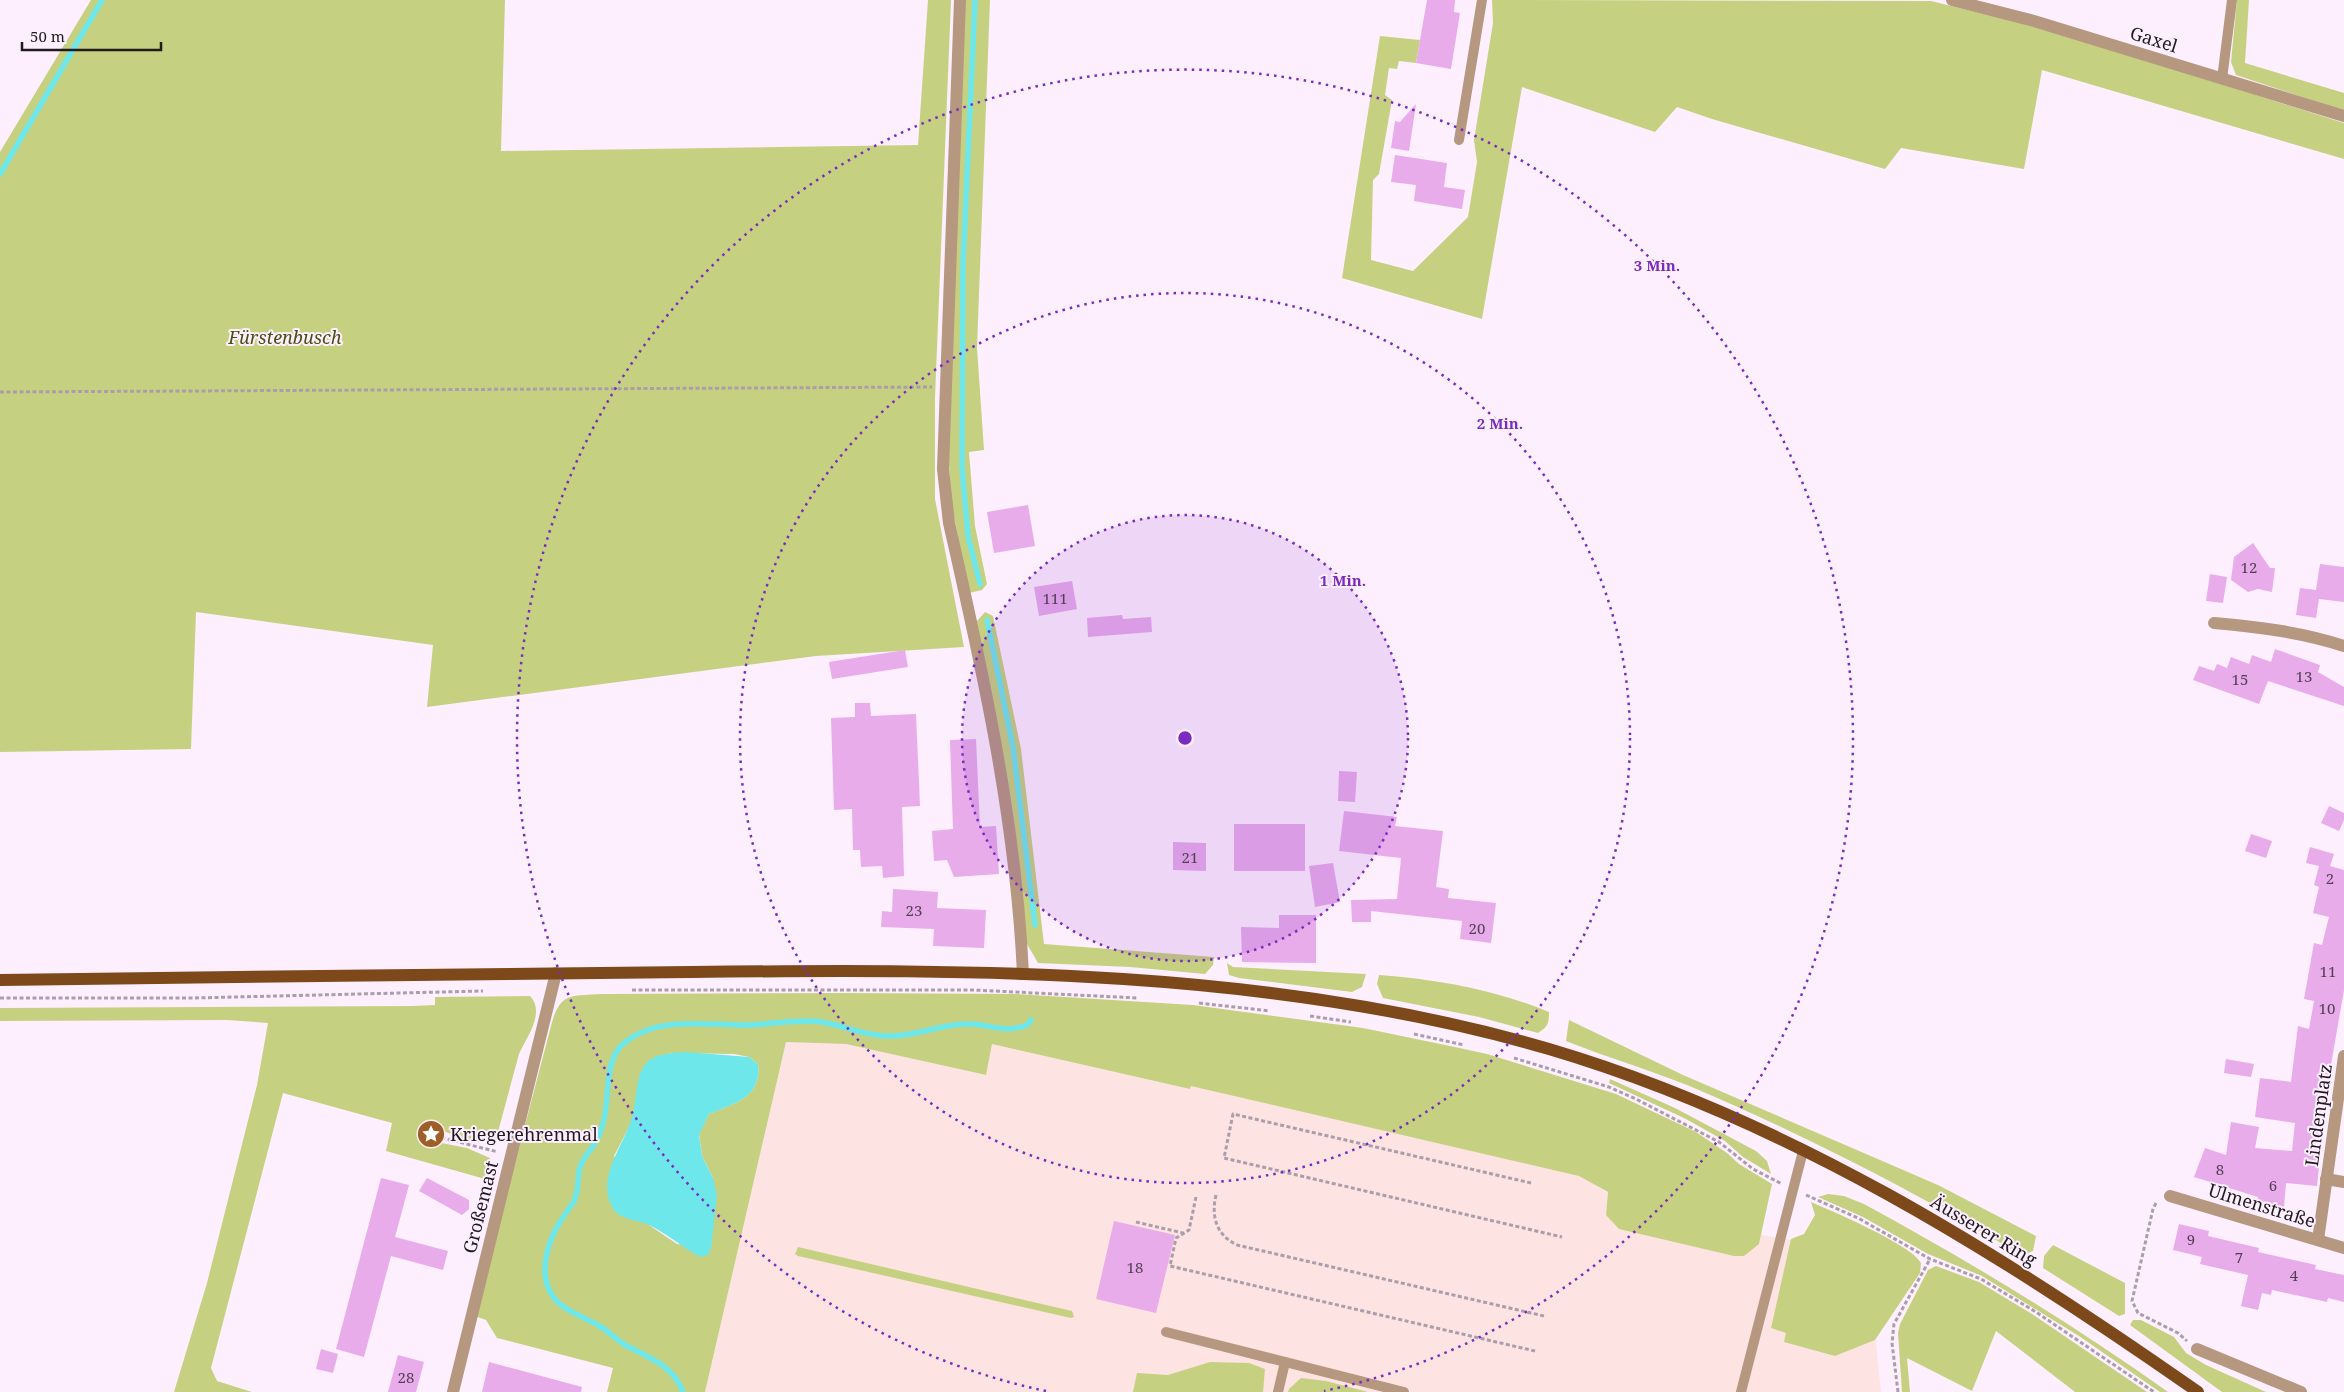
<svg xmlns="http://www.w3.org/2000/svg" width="2344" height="1392" font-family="'Noto Serif',serif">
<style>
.industrial{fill:#fee3e3}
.green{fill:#c5d180;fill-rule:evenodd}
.water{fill:#6de7ea}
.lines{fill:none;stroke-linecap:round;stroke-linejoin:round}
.stream{stroke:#6de7ea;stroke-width:5.5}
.building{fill:#e8aceb}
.path{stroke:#aa9eaa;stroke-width:3;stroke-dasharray:4 2.5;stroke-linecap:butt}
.service{stroke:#b69780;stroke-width:10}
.minor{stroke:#b69780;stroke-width:12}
.primary{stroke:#7d491b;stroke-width:12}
.ring{fill:none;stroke:#7b2cbf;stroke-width:2.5;stroke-dasharray:2.5 5}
.labels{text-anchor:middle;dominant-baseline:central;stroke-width:4;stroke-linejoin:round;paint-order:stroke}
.number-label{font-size:15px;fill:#533f54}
.street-label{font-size:18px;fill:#211b21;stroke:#feeffe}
.park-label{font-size:18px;font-style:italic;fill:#4a5012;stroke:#feeffe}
.poi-label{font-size:18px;fill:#211b21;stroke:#feeffe;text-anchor:start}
.centre{fill:#7b2cbf;stroke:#feeffe;stroke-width:2.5}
.ring-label{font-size:15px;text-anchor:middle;font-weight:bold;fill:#7b2cbf;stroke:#feeffe;stroke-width:4;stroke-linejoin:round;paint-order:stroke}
</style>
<rect width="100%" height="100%" fill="#feeffe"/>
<!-- industrial -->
<polygon class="industrial" points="786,1042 846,1044 985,1075 992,1044 1190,1089 1191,1085 1580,1176 1608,1193 1606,1215 1759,1244 1761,1235 1798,1241 1873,1314 1881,1392 705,1392"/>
<!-- green -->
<g class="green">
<polygon points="91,0 505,0 501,151 918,145 928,0 951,0 935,398 935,499 964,647 816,656 427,707 433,645 196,612 191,749 0,752 0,152"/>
<polygon points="964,0 990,0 977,348 984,450 969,452 975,526 987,584 982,590 969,593 951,501 948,444"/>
<polygon points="1492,0 1931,1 2021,23 2118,51 2344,123 2344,159 2042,70 2024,169 1901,148 1885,169 1712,119 1677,107 1655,132 1522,87 1482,319 1342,278 1380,36 1420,40 1416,63 1399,61 1397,69 1389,68 1385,95 1392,100 1379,174 1373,180 1371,260 1413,271 1468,217 1477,162 1474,140 1493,23"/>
<polygon points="2237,0 2249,0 2245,63 2344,93 2344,111 2236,75 2231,62"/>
<polygon points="985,612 993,616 1021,749 1044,944 1214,957 1213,965 1205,974 1130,967 1038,963 1027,944 977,621"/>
<polygon points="1227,963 1233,967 1366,974 1362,987 1352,992 1239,978 1229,975"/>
<path d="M 1379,975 C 1436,979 1496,990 1549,1012 C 1549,1023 1548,1027 1538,1033 L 1479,1017 L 1383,998 L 1377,984 Z"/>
<path d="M 841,993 L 1014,994 L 1193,1005 L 1363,1028 L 1450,1046 L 1487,1054 L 1616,1094 L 1696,1132 L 1727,1153 L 1739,1164 L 1772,1184 L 1759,1244 L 1744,1256 L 1734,1256 L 1619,1229 L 1606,1215 L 1608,1192 L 1579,1176 L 1191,1086 L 1190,1089 L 992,1044 L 986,1075 L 846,1044 L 786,1042 L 705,1392 L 607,1392 L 613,1368 L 497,1338 L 486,1320 L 475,1316 L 551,1026 C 560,992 570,996 602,994 ZM 672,1053 L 734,1054 L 749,1057 L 758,1064 C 762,1098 733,1104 709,1114 L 699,1134 L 702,1156 L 713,1178 L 711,1248 L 677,1244 L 649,1225 L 614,1156 C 620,1144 627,1132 632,1120 C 643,1088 629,1062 672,1053 Z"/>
<path d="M 530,996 C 546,1013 526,1038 519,1054 L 495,1143 L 464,1139 L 430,1126 L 426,1140 L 467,1148 L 490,1158 L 485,1179 L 386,1151 L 392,1123 L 283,1093 L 211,1368 L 217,1381 L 252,1392 L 174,1392 L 207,1283 L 257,1085 L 268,1023 L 227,1020 L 0,1021 L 0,1008 L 412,1006 L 435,1005 L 435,997 Z"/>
<path d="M 1569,1020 L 1683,1075 L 1938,1185 L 2036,1236 L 2033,1251 L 2026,1254 L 2018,1253 C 1911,1190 1801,1133 1687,1085 C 1647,1069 1606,1057 1566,1041 Z"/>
<polygon points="1610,1079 1675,1108 1756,1151 1767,1161 1771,1174 1743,1157 1725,1141 1686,1119 1609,1083"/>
<path d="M 1828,1194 L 1844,1196 L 1864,1204 C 1969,1261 2071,1323 2168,1392 L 2160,1392 L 2079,1336 L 1982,1276 L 1928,1254 L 1863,1217 L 1818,1197 Z"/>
<path d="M 1811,1202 C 1832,1211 1912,1245 1921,1263 L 1920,1273 L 1875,1340 L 1835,1356 L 1784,1342 L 1786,1333 L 1771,1328 L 1791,1239 L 1804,1234 L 1815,1215 Z"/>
<polygon points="2053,1245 2125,1283 2125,1314 2119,1316 2043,1268 2044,1256"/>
<polygon points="798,1247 1072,1311 1074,1317 1071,1318 798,1256 795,1254"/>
<polygon points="1936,1266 1979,1282 2032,1314 2147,1392 2075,1392 1996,1331 1972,1391 1907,1358 1910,1392 1902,1392 1898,1333 1900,1324 1928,1270"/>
<polygon points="2133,1320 2141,1320 2174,1337 2186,1353 2206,1365 2266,1392 2222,1392 2130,1325"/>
<polygon points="1210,1362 1249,1363 1265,1369 1263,1392 1133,1392 1137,1373 1168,1375"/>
<polygon points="1301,1378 1326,1381 1368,1392 1288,1392 1289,1389"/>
</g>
<!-- water -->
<path class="water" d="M 686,1052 L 749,1057 L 758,1064 C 762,1098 733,1104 709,1114 L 699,1135 L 702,1156 L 713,1178 L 717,1195 L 711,1248 L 708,1255 L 700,1257 C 682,1247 666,1233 649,1225 C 636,1219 619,1220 612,1207 C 596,1176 624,1146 632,1117 C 637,1101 635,1080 644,1066 C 652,1053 673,1053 686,1052 Z"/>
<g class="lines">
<!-- stream -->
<g class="stream">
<polyline points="975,0 963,265 962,467 968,536 980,584"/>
<polyline points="0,174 102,0"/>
<polyline points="987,620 1013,747 1035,925"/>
<path d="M 683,1392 C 674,1367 651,1358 629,1347 C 617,1341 609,1331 598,1325 C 579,1314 556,1309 548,1287 C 540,1267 549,1239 560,1222 C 564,1215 570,1208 574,1201 C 583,1180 571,1173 591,1149 C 617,1116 598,1068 622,1045 C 656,1014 708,1026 750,1025 C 771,1024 792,1020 814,1021 C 839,1023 863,1036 889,1036 C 916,1037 942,1023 969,1024 C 992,1024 1004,1034 1027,1025 L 1031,1020"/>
</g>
</g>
<!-- building -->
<g class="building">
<polygon points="1427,0 1455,0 1454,12 1460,13 1451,69 1416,63"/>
<polygon points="1416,104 1409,151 1391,148 1395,121 1400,122"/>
<polygon points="1395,155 1447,163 1444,187 1465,190 1462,209 1414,201 1416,185 1391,182"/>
<polygon points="1028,505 1035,546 994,553 987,512"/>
<polygon points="2253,543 2270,568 2275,568 2272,592 2258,589 2248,592 2231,580 2234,557"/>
<polygon points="2320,564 2344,567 2344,602 2319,599 2316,618 2296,615 2300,588 2316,590"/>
<polygon points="2210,574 2227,577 2223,603 2206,601"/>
<polygon points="1072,581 1077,609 1039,616 1034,587"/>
<polygon points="1122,615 1123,619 1151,617 1152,632 1088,637 1087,618"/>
<polygon points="2275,649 2320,665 2318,672 2344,687 2344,706 2268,681 2259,704 2193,680 2199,666 2214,671 2217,664 2227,668 2231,657 2249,664 2252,655 2271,662"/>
<polygon points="905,650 908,667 832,679 829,662"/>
<polygon points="855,703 870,703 871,716 916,714 920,806 902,807 904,876 883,878 882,866 861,867 860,850 853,850 852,809 834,810 831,718 855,717"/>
<polygon points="976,739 980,827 996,826 999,874 954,877 947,860 934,861 932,831 953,829 950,740"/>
<polygon points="1339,771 1357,772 1355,802 1338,801"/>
<polygon points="2329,806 2344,813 2344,820 2339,831 2321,823"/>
<polygon points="1344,811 1397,817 1395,826 1443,831 1436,887 1449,889 1448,898 1496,903 1491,943 1460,939 1462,921 1371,911 1371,922 1352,922 1351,900 1397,899 1401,858 1339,851"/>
<rect x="1234" y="824" width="71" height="47"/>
<polygon points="2251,834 2272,841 2266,858 2245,851"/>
<polygon points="1173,842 1206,843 1206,871 1173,870"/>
<polygon points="2310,847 2334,854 2330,866 2344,870 2344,990 2328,1082 2317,1186 2286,1183 2284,1207 2269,1206 2270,1202 2258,1201 2258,1197 2194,1177 2205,1148 2226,1155 2231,1122 2259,1127 2255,1148 2292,1151 2295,1123 2255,1117 2260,1078 2291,1082 2298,1026 2309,1029 2314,1001 2304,999 2314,943 2322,945 2329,917 2313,913 2319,887 2314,885 2319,866 2306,863"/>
<polygon points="1333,863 1340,902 1315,907 1309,866"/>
<polygon points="893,889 938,892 937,908 986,910 984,948 933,946 934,929 881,927 882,911 892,912"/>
<polygon points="1279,915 1316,915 1316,963 1242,962 1241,927 1279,928"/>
<polygon points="2226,1059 2254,1064 2251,1077 2224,1073"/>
<polygon points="381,1178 409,1185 395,1237 448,1251 443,1270 391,1256 364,1357 336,1349"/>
<polygon points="427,1178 469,1200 469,1209 462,1215 419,1191"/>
<polygon points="1114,1221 1175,1235 1156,1313 1096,1299"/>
<polygon points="2179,1224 2209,1231 2208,1236 2259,1248 2258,1252 2316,1265 2315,1269 2344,1275 2344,1302 2328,1298 2327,1302 2272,1290 2271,1295 2262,1293 2258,1310 2241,1306 2248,1275 2200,1264 2202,1257 2173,1250"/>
<polygon points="321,1349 338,1354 333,1373 316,1369"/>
<polygon points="398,1355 424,1362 416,1392 388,1392"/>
<polygon points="489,1362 582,1387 581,1392 482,1392"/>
</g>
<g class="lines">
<!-- path -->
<g class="path">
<polyline points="0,392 932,387"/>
<polyline points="632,990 973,990 1138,998"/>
<polyline points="0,998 193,998 483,991"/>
<polyline points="1199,1003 1270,1011"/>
<polyline points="1310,1016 1351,1022"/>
<polyline points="1414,1034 1464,1045"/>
<polyline points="1514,1058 1609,1087 1636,1099 1719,1142 1753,1169 1782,1184"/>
<polyline points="435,1136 498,1152"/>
<polyline points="1531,1183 1233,1114 1224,1158 1562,1237"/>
<path d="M 1216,1195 C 1211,1216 1216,1235 1237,1245 L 1544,1316"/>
<polyline points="1806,1195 1858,1218 1930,1259 1981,1279 2036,1312 2154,1392"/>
<polyline points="1196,1197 1189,1230 1176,1238 1170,1266 1535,1351"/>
<polyline points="2156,1203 2153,1209 2132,1301 2138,1313 2178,1333 2187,1341"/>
<polyline points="1136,1222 1183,1233"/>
<polyline points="1898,1392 1892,1343 1894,1324 1930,1259"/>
</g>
<!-- service -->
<g class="service">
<polyline points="2222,79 2232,0"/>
<polyline points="1459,140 1482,0"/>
<polyline points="1166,1332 1404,1392"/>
<polyline points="1278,1392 1285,1362"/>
<polyline points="1741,1392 1803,1151"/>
</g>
<!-- minor -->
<g class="minor">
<path d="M 960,0 L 943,469 L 949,523 C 983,672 1016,821 1023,974"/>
<polyline points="1952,0 2034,21 2344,116"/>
<path d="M 2214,623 C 2259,627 2301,632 2344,646"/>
<polyline points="2326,1179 2344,1182"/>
<polyline points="2170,1196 2344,1248"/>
<polyline points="2318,1240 2344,1056"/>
<polyline points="2197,1349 2301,1392"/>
<polyline points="453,1392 556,973"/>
</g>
<!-- primary -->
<path class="primary" d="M 0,980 C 230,977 461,974 691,972 C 976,969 1273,968 1549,1049 C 1786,1119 1997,1251 2198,1392"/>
</g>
<!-- distance rings -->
<circle cx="1185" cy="738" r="223" fill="#7b2cbf" fill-opacity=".12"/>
<g class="ring">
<circle cx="1185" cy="738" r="223"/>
<circle cx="1185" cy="738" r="445"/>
<path d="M1046 1391A668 668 0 1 1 1324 1391"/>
</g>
<!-- icons -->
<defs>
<symbol id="sight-disc" viewBox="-11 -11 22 22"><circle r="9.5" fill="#9f5e28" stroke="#feeffe"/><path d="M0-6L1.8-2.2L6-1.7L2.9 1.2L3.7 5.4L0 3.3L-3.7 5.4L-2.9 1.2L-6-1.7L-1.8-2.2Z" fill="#fff"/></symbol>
</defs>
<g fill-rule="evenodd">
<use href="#sight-disc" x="415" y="1118" width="32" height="32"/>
</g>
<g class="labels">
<!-- number labels -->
<g class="number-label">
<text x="2249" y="567">12</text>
<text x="1055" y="598">111</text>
<text x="2304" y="676">13</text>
<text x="2240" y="679">15</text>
<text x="1190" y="857">21</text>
<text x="2330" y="878">2</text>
<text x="914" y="910">23</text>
<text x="1477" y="928">20</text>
<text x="2328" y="971">11</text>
<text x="2327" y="1008">10</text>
<text x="2220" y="1169">8</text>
<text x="2273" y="1185">6</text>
<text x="2191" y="1239">9</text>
<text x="2239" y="1257">7</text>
<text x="1135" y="1267">18</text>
<text x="2294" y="1275">4</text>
<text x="406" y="1377">28</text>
</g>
<!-- street labels -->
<g class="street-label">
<text transform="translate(2154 39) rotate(17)">Gaxel</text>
<text transform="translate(2318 1115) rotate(-82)">Lindenplatz</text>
<text transform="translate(2262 1205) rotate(17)">Ulmenstraße</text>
<text transform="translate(480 1207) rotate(-76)">Großemast</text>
<text transform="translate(1984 1230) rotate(31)">Äusserer Ring</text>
</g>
<!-- park labels -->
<g class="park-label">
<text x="285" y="337">Fürstenbusch</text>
</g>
<!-- poi labels -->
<g class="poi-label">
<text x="450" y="1134">Kriegerehrenmal</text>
</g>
</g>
<circle cx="1185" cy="738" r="8" class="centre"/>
<g class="ring-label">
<text x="1657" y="271">3 Min.</text>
<text x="1500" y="429">2 Min.</text>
<text x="1343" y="586">1 Min.</text>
</g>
<!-- scale -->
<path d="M22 42v8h139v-8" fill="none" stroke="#211b21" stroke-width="2.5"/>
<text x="30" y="42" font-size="15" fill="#211b21" stroke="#feeffe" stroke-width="4" paint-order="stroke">50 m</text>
</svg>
